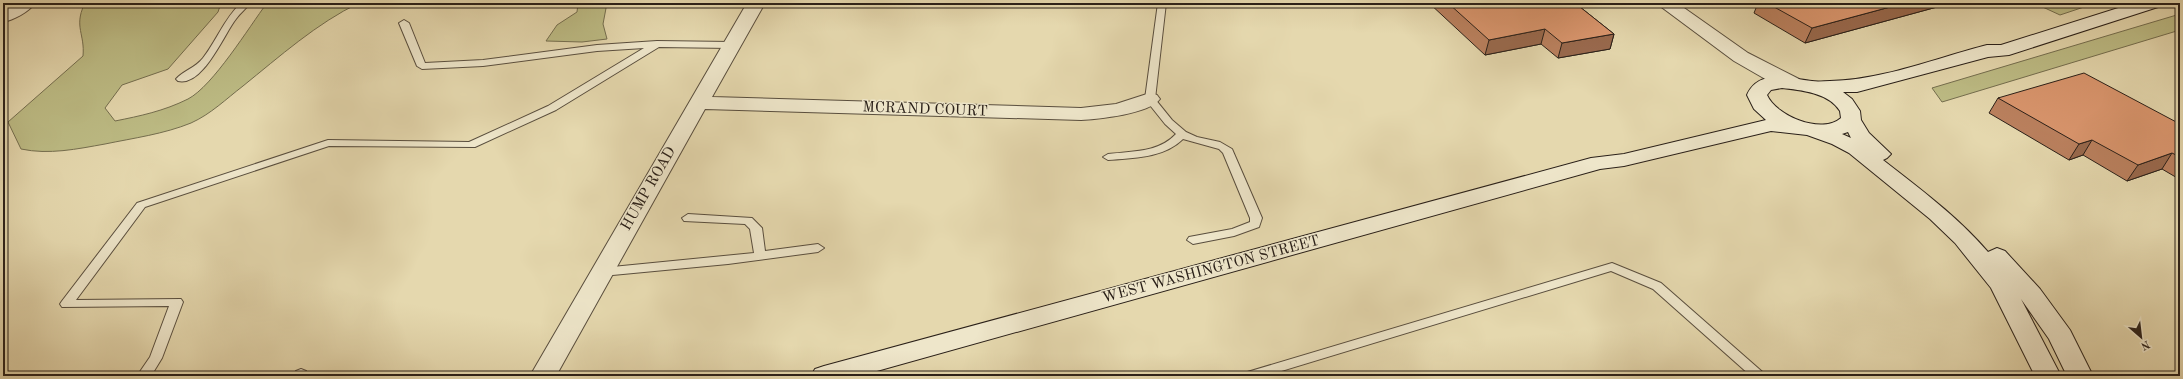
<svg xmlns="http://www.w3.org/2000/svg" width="2183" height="379" font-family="'Old Standard TT',serif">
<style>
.green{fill:#bdbc85;stroke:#746e4f}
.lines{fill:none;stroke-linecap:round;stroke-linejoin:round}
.lane-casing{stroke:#594e3e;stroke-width:2}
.street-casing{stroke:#594e3e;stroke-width:2}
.secondary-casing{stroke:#2a2019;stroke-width:2}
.lane{fill:#eee6ca;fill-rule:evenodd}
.street{fill:#eee6ca;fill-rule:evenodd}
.secondary{fill:#eee6ca;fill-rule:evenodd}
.wall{fill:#bb815f;stroke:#2a2019}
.shaded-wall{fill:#99694d;stroke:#2a2019}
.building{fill:#da966e;stroke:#2a2019}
.labels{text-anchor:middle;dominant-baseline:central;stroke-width:3;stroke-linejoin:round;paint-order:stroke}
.street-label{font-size:15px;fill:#2a2019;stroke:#eee6ca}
</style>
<rect width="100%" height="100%" fill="#e5d8ae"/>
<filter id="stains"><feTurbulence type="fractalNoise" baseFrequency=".005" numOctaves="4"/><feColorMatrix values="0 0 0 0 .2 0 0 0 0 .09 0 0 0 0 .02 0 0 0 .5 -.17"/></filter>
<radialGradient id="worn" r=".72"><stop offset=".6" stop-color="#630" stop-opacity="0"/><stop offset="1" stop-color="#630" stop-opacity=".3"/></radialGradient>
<!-- green -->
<g class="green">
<path d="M 91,3 L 221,3 L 218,12 L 168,69 L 122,85 L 105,108 L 115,121 C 140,116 164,111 188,99 C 213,86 249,27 267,3 L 359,3 C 317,23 279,57 243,86 C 226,99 211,114 191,123 C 164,134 134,138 105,144 C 77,149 49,155 21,149 L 8,122 L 83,56 C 85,34 74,27 84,5 Z"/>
<polygon points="578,3 607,3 603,24 607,39 582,42 546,41 557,25 577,12"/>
<polygon points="2034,3 2096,3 2060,15"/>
<polygon points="2180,14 2180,30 1942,102 1932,88"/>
</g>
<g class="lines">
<defs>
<g id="lane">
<path d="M 241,3 L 250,3 C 246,9 240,13 236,19 C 224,34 203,87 178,81 L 176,79 C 183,71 195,68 203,58 C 217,40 224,19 241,3 Z"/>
<path d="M 1158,3 L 1166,3 L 1155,99 L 1172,120 L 1186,132 L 1197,137 L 1220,142 L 1232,149 L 1262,218 L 1259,227 L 1234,236 L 1193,244 L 1187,240 L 1189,237 L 1232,229 L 1250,222 L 1250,218 L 1223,153 L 1219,149 L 1183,139 C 1164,158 1133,158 1108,160 L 1103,157 L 1108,154 C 1132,151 1158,153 1176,134 L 1165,124 L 1145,99 Z"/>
<polygon points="404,20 409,23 425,63 483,60 597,45 657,41 731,42 736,45 731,48 659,47 556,110 475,147 329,146 145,207 76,300 181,299 183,302 162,358 151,376 137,376 150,357 169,306 62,307 60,304 62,301 137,203 328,140 469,142 548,106 644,48 597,51 483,66 422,69 417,66 399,23"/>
<polygon points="688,214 752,218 762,228 765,251 818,244 824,248 818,252 728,264 602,276 598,275 596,272 598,269 602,268 754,253 750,229 745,224 684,221 682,218"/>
<polygon points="1612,263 1661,283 1767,376 1751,376 1653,289 1611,271 1265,376 1242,376 1244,373"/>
<polygon points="301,369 306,371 307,376 293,376 296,371"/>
</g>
<g id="street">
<path d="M 14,3 L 35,3 C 29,12 13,20 3,22 L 3,9 Z"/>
<path d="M 747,3 L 765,3 L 712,97 L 1081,108 L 1116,104 L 1150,93 L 1157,95 L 1160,99 C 1149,114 1099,119 1081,120 L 705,109 L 556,376 L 530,376 Z"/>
<polygon points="1656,3 1677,3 1748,53 1799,79 1802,83 1799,87 1792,89 1767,80 1734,61"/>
</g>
<path id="secondary" d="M 2134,3 L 2161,3 L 2158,7 L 2009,55 L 1988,57 L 1857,92 L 1843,92 L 1852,99 L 1860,111 L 1861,120 L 1869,133 L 1891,154 L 1887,158 L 1883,160 C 1920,189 1957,216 1988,252 L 1997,248 L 2005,251 L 2040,289 L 2070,330 L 2093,376 L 2067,376 L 2049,339 L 2021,299 L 2061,376 L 2035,376 L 1991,288 L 1955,243 L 1930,219 L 1849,153 L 1832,144 L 1807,135 L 1771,131 L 1624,166 L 1600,169 L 859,376 L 811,376 L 815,369 L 824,366 L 1591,158 L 1624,154 L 1766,120 L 1754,109 L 1747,95 C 1759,68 1790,79 1812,81 C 1818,82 1824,81 1830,81 C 1883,80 1936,58 1987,45 L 2001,45 ZM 1782,88 C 1801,90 1829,93 1840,111 L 1841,118 C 1822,135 1776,116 1767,95 L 1771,90 ZM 1848,132 L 1851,138 L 1842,134 Z"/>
</defs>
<!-- lane casing -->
<use href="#lane" class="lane-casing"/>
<!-- street casing -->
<use href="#street" class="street-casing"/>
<!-- secondary casing -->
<use href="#secondary" class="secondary-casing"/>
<!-- lane -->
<use href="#lane" class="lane"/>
<!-- street -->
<use href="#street" class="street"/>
<!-- secondary -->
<use href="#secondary" class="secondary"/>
</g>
<!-- wall -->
<g class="wall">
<polygon points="1429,3 1575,3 1614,34 1610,49 1558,58 1541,44 1485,55"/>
<polygon points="1758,3 1948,3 1948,4 1805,43 1754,13"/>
<polygon points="1998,98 2180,124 2180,179 2179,179 2162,169 2127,181 2083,155 2069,160 1989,113"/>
</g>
<!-- shaded-wall -->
<g class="shaded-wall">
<polygon points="1905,3 1948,3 1948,4 1805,43 1812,28"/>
<polygon points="1545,29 1541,44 1485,55 1489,40"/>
<polygon points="1614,34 1610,49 1558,58 1562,43"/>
<polygon points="2092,140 2083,155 2069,160 2079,144"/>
<polygon points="2172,153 2162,169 2127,181 2138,165"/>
</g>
<!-- building -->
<g class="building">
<polygon points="1448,3 1575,3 1614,34 1562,43 1545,29 1489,40"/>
<polygon points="1767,3 1905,3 1812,28"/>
<polygon points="2084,73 2180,124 2180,157 2172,153 2138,165 2092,140 2079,144 1998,98"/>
</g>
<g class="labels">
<!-- street labels -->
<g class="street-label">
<text transform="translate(925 110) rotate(2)">MCRAND COURT</text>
<text transform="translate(649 189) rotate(-60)">HUMP ROAD</text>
<text transform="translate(1211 270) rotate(-15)">WEST WASHINGTON STREET</text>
</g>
</g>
<!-- margin -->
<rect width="2183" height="379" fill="none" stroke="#e5d8ae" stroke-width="16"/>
<rect x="4" y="4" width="2175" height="371" fill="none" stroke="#2a2019" stroke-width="2"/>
<rect x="8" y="8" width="2167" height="363" fill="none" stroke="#2a2019"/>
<!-- north arrow -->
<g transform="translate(2141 337) rotate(152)" stroke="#eee6ca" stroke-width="3" paint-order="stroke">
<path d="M0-3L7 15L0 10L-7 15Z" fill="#2a2019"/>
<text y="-6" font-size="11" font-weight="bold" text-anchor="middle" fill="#2a2019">N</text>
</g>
<rect width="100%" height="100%" filter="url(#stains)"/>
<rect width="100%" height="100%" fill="url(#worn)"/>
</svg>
